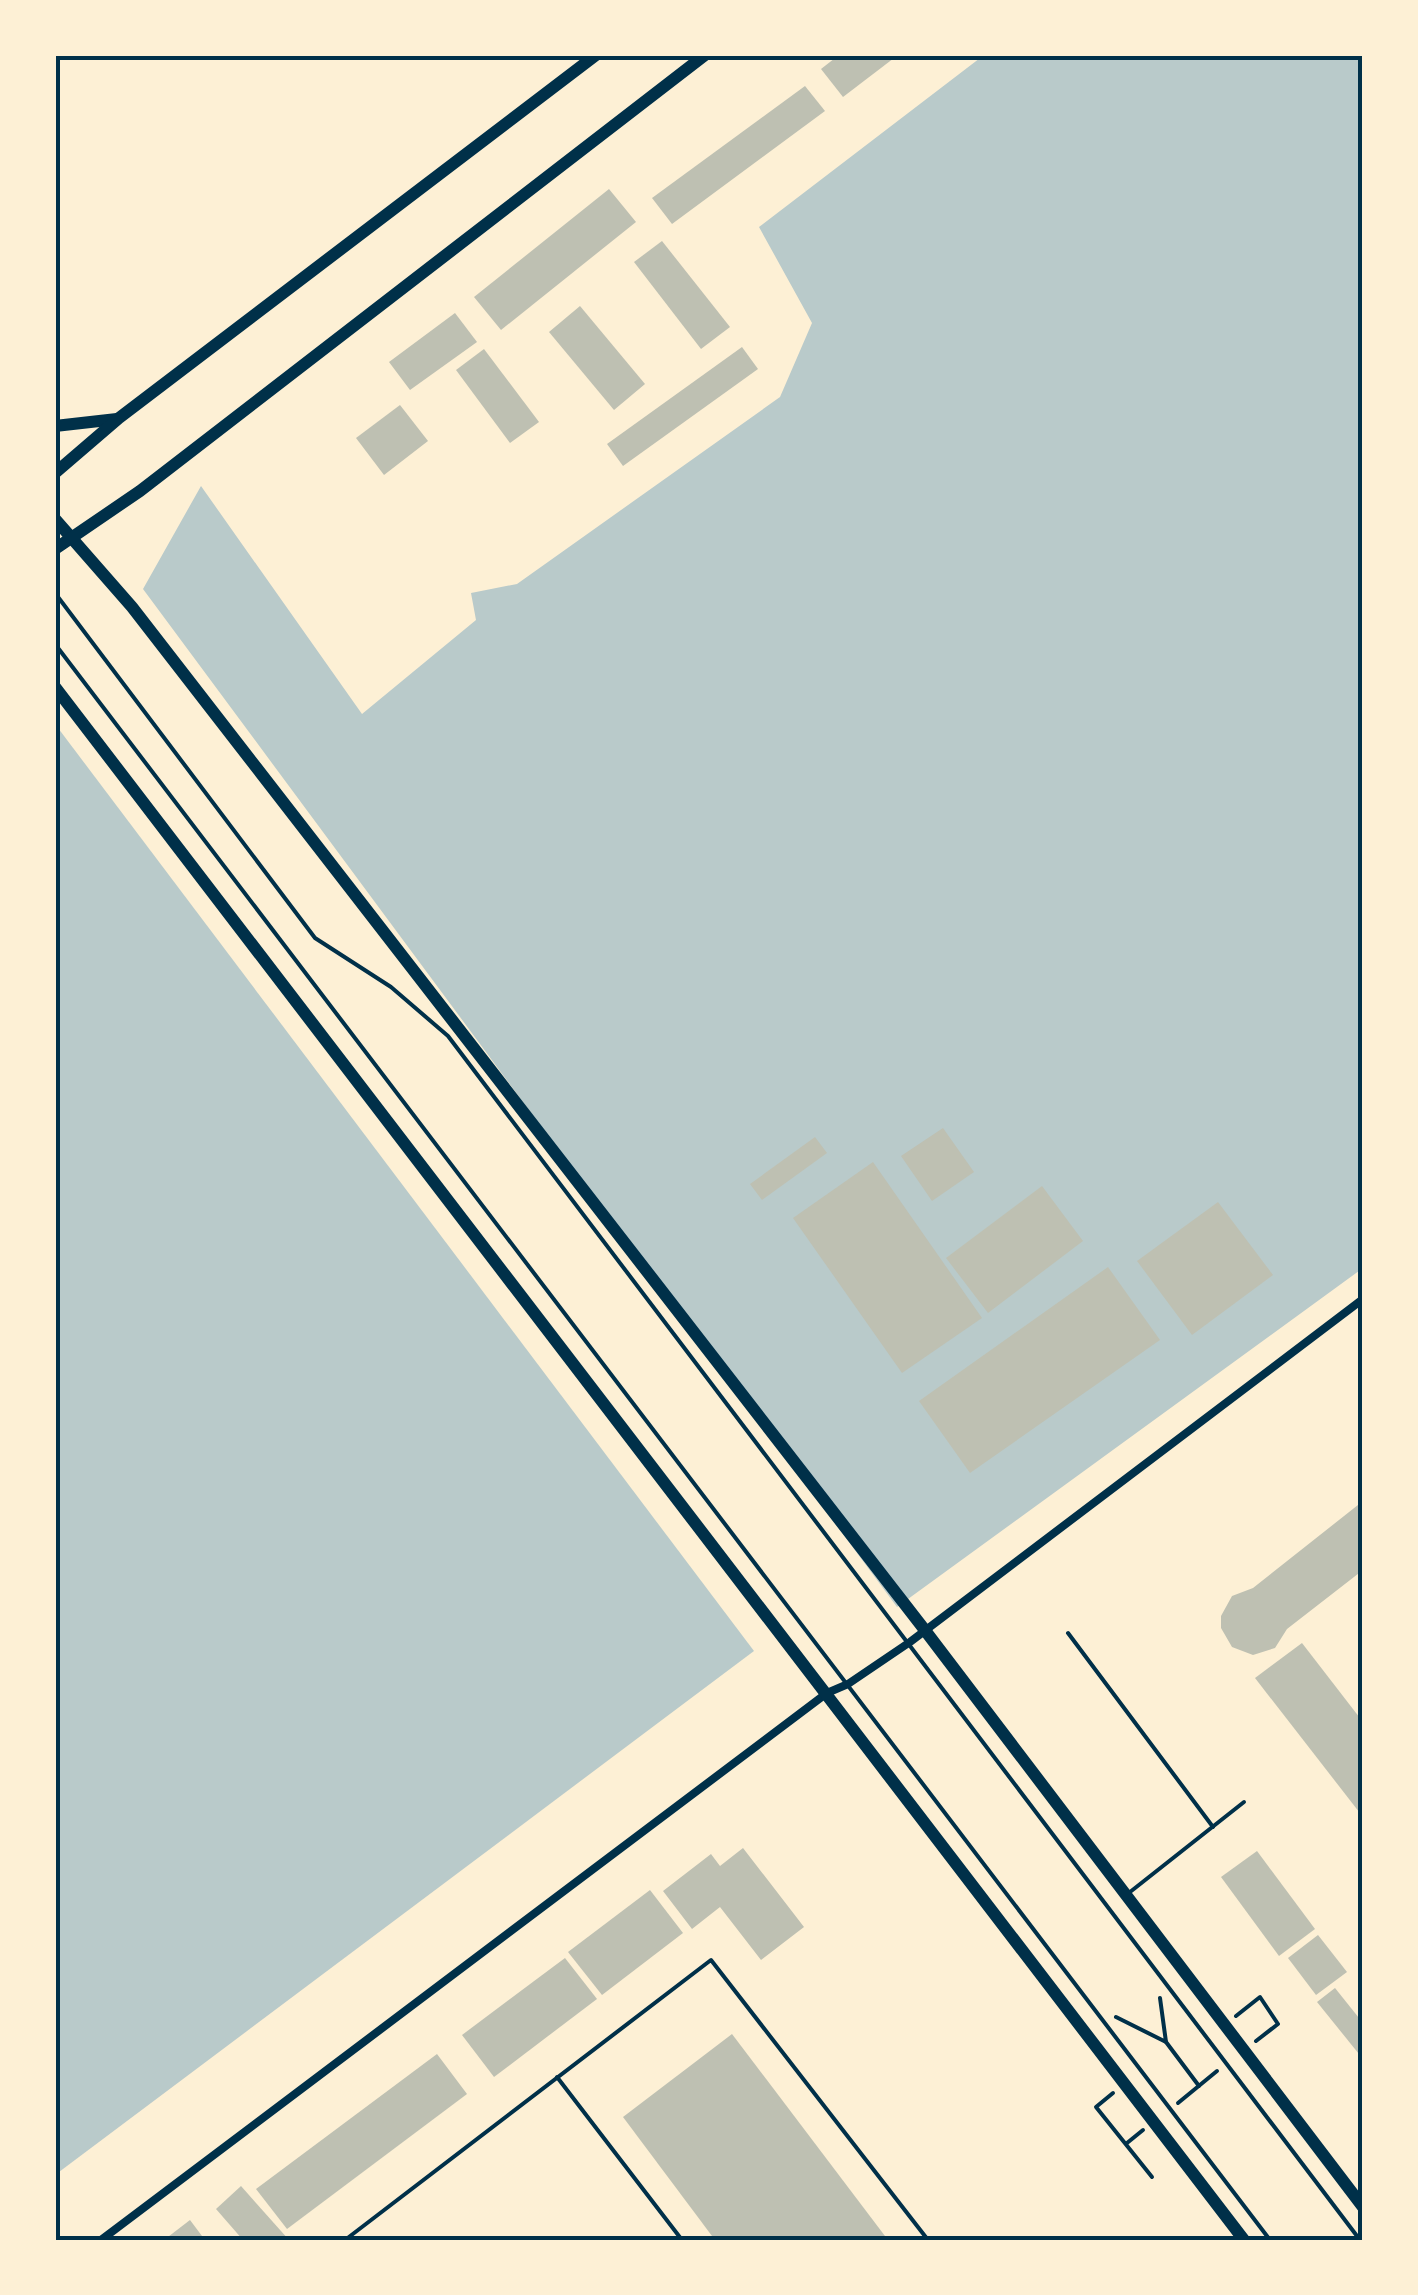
<svg xmlns="http://www.w3.org/2000/svg" width="1418" height="2295" font-family="'Open Sans',sans-serif">
<style>
.green{fill:#b9caca}
.building{fill:#bec0b2}
.lines{fill:none;stroke-linecap:round;stroke-linejoin:round}
.path{stroke:#003049;stroke-width:4}
.service{stroke:#003049;stroke-width:4}
.minor{stroke:#003049;stroke-width:8}
.primary{stroke:#003049;stroke-width:12}
.neatline{fill:none;stroke:#003049;stroke-width:4}
</style>
<rect width="100%" height="100%" fill="#fdf0d5"/>
<!-- green -->
<g class="green">
<polygon points="984,55 1363,55 1363,1268 897,1607 143,589 201,486 362,714 476,620 471,593 517,584 780,397 812,323 759,227"/>
<polygon points="55,724 754,1651 55,2175"/>
</g>
<!-- building -->
<g class="building">
<polygon points="839,55 898,55 843,97 821,69"/>
<polygon points="805,86 825,111 672,224 652,198"/>
<polygon points="609,189 636,222 501,330 474,297"/>
<polygon points="662,241 730,327 701,349 634,262"/>
<polygon points="580,306 645,384 614,410 549,332"/>
<polygon points="455,313 477,342 410,390 389,362"/>
<polygon points="742,347 758,369 623,466 607,444"/>
<polygon points="484,349 539,422 510,443 456,370"/>
<polygon points="400,405 428,441 384,475 356,438"/>
<polygon points="943,1128 974,1172 932,1201 901,1156"/>
<polygon points="815,1137 827,1153 762,1200 750,1184"/>
<polygon points="873,1162 982,1318 902,1373 793,1218"/>
<polygon points="1042,1186 1083,1241 988,1313 946,1258"/>
<polygon points="1218,1202 1273,1275 1192,1335 1137,1261"/>
<polygon points="1108,1267 1160,1340 970,1473 919,1401"/>
<polygon points="1363,1501 1363,1570 1287,1629 1275,1648 1253,1655 1232,1647 1221,1628 1221,1616 1232,1596 1253,1588"/>
<polygon points="1302,1643 1363,1722 1363,1817 1255,1678"/>
<polygon points="743,1848 804,1927 761,1960 720,1907 692,1929 663,1891 711,1854 720,1866"/>
<polygon points="1257,1851 1315,1929 1279,1956 1221,1877"/>
<polygon points="650,1890 683,1933 602,1995 568,1952"/>
<polygon points="1318,1935 1347,1972 1316,1995 1288,1958"/>
<polygon points="565,1958 597,1999 494,2077 462,2035"/>
<polygon points="1335,1988 1363,2023 1363,2059 1317,2002"/>
<polygon points="732,2034 888,2240 715,2240 623,2117"/>
<polygon points="437,2054 467,2094 287,2229 256,2189"/>
<polygon points="241,2186 289,2240 243,2240 216,2209"/>
<polygon points="190,2220 205,2240 164,2240"/>
</g>
<g class="lines">
<!-- path -->
<g class="path">
<polyline points="1236,2016 1260,1997 1278,2024 1256,2041"/>
<polyline points="1116,2017 1166,2042 1160,1998"/>
<polyline points="1166,2042 1199,2086"/>
<polyline points="1113,2093 1096,2107 1152,2177"/>
<polyline points="1178,2103 1217,2071"/>
<polyline points="1127,2143 1143,2130"/>
</g>
<!-- service -->
<g class="service">
<polyline points="55,593 315,938 391,987 448,1036 1360,2240"/>
<polyline points="55,644 1270,2240"/>
<polyline points="1068,1633 1213,1827"/>
<polyline points="1130,1892 1244,1802"/>
<polyline points="557,2077 682,2240"/>
<polyline points="345,2240 711,1960 928,2240"/>
</g>
<!-- minor -->
<polyline class="minor" points="101,2240 827,1693 848,1684 910,1642 1363,1299"/>
<!-- primary -->
<g class="primary">
<polyline points="55,426 117,419"/>
<polyline points="55,473 119,418 596,55"/>
<polyline points="55,519 132,607 924,1629 1363,2207"/>
<polyline points="55,549 140,491 705,55"/>
<polyline points="55,687 1244,2240"/>
</g>
</g>
<!-- border -->
<rect width="1418" height="2295" fill="none" stroke="#fdf0d5" stroke-width="115"/>
<rect x="58" y="58" width="1302" height="2180" class="neatline"/>
</svg>
